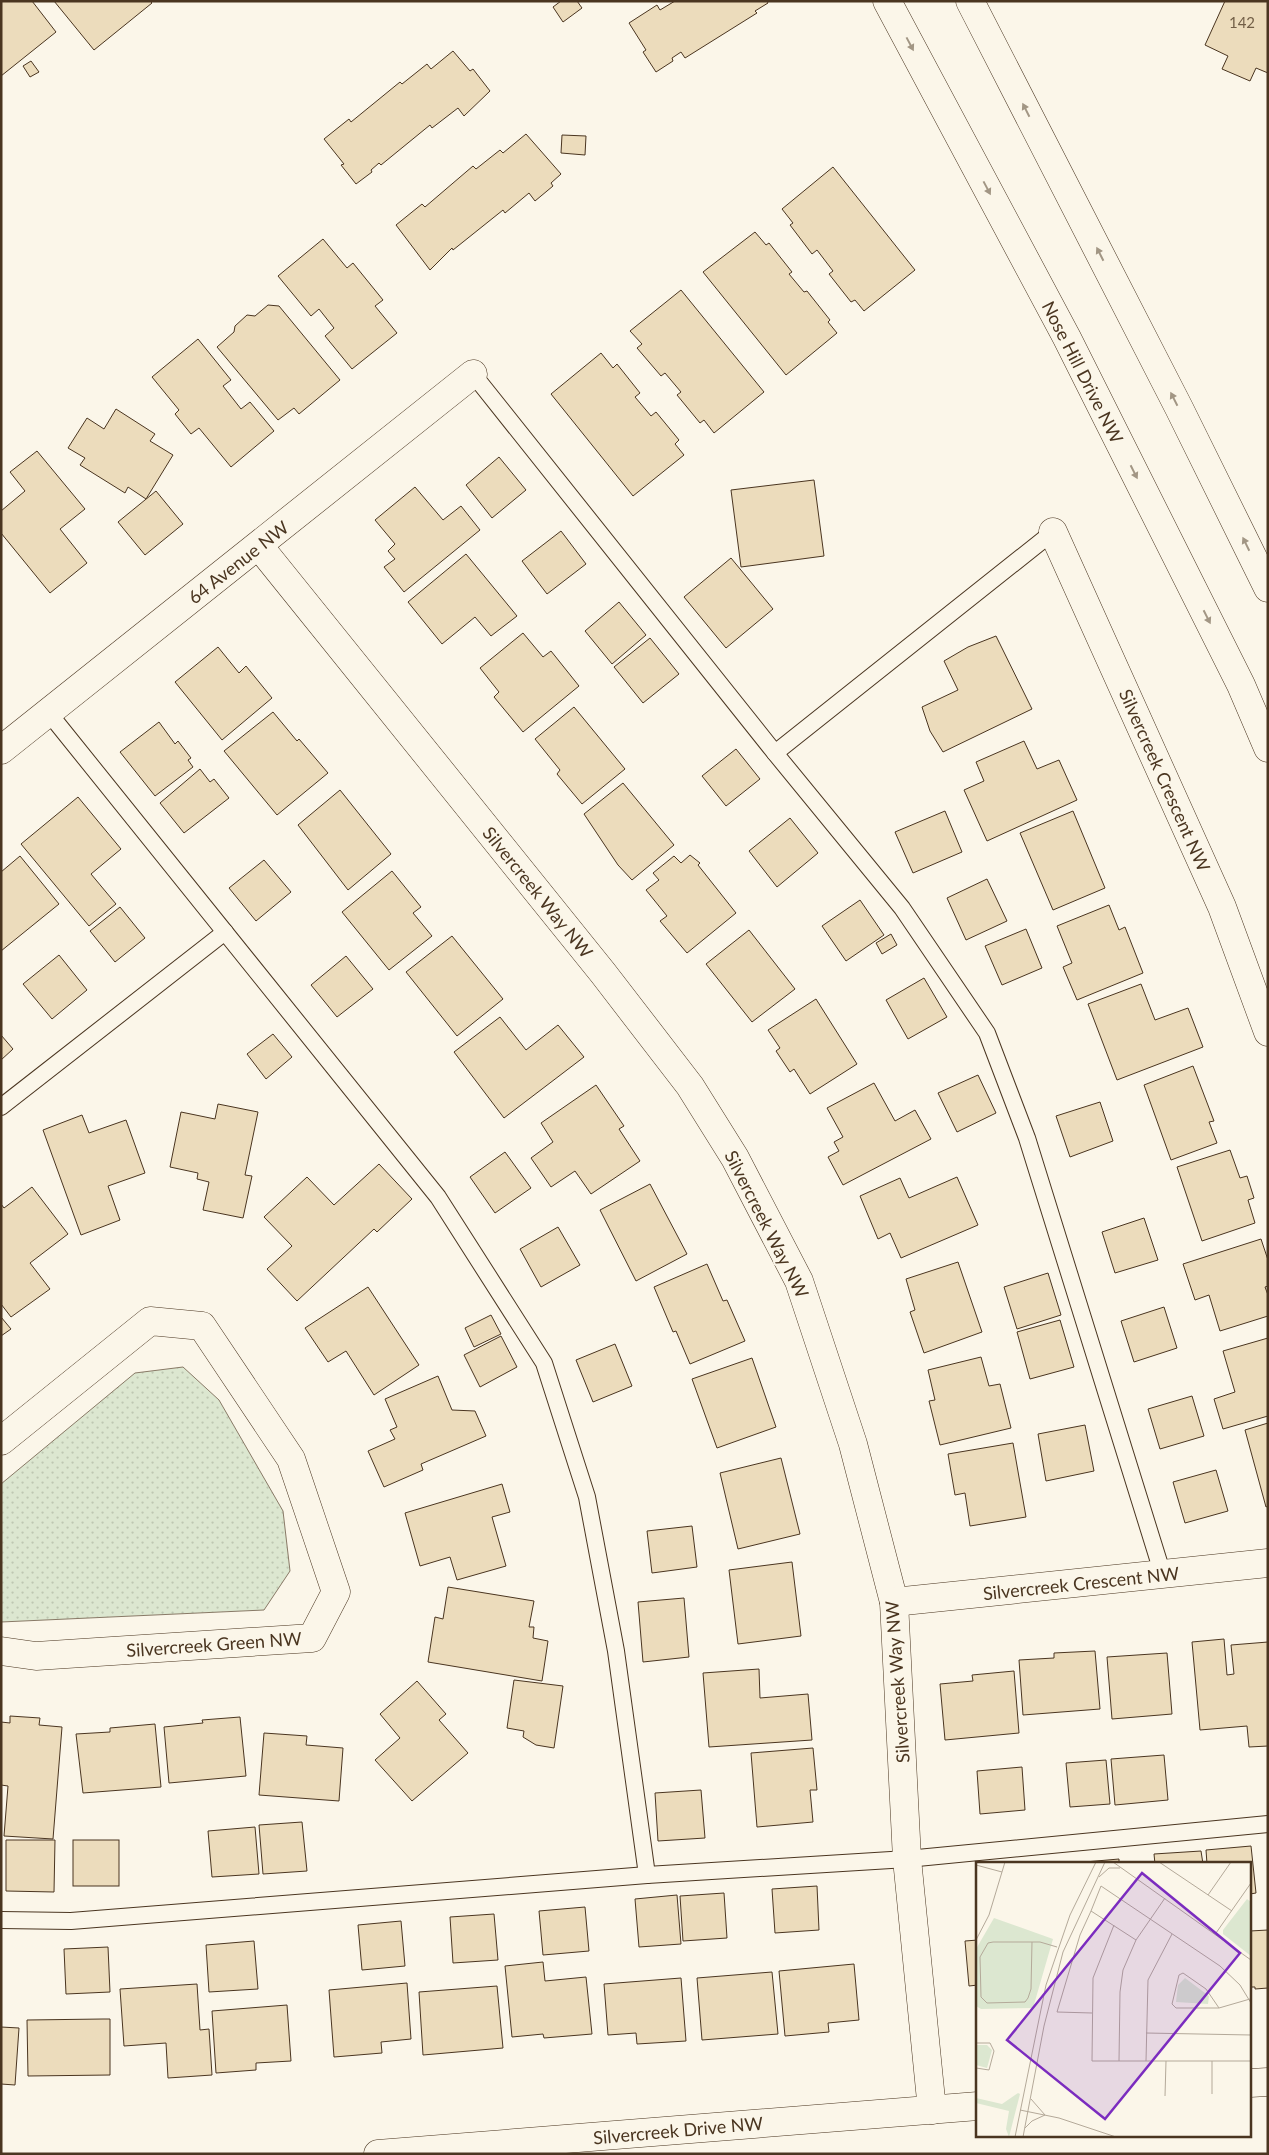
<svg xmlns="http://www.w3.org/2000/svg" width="1269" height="2155" font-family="Lato,sans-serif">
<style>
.green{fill:url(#green-dots);stroke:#887966}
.building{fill:#ecdcbc;stroke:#4a3520}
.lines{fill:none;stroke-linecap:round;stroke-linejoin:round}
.lane-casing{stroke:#4a3520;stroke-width:18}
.street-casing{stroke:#4a3520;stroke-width:29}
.secondary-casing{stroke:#4a3520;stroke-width:29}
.lane{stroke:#fbf6e9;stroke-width:16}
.street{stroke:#fbf6e9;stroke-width:28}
.secondary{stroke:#fbf6e9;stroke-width:28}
.oneway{fill:#a29684}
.labels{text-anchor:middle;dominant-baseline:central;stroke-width:4;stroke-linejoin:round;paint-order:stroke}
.number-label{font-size:15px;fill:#725f47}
.street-label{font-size:18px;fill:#4a3520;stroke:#fbf6e9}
.inset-road{fill:none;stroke:#b4a999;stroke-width:1}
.view{fill:#7b2cbf;fill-opacity:0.15;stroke:#7b2cbf;stroke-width:2.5}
.inset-edge{fill:none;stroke:#4a3520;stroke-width:2.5}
</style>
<defs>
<pattern id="green-dots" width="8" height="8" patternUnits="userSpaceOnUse" patternTransform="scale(1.25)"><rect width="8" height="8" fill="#dce7d0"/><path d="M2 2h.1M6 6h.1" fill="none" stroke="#bec7b2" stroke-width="1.8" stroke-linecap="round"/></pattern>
</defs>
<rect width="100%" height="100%" fill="#fbf6e9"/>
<!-- green -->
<polygon class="green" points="183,1367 219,1400 283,1511 290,1571 264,1610 1,1622 1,1484 135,1373"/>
<!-- building -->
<g class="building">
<polygon points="1,1 32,1 56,32 1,76"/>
<polygon points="54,1 150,1 152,3 94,50"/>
<polygon points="561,1 577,1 582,8 563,22 553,7"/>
<polygon points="675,1 767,1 768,3 755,11 757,13 685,58 681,52 672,58 673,61 656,72 643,52 646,50 629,23 657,5 660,10"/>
<polygon points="1225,1 1268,1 1268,73 1256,68 1250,81 1222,69 1228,56 1205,45"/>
<polygon points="453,51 470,71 473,69 490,91 464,116 458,108 432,128 430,125 381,165 379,163 371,170 372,172 356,184 341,165 344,164 324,139 349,119 351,122 400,82 402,84 427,64 431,69"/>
<polygon points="31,61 39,72 30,77 23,66"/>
<polygon points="526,134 561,174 551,183 553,186 535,201 529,193 505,213 503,210 453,250 452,248 430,270 396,225 422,204 425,207 473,166 476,169 500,150 503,153"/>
<polygon points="562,135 586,136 585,155 561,153"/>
<polygon points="833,167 915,270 864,311 855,300 851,302 829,274 833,271 817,250 812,254 790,225 793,223 782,209"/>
<polygon points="755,232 766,245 769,243 792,272 789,274 804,292 807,291 830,320 828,322 837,333 786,375 703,272"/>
<polygon points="323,239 347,268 353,263 383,300 375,306 397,333 352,369 325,336 334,328 319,309 311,316 278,276"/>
<polygon points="681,290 764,392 714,433 704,420 700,423 677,395 681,392 665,373 661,376 637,348 642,344 630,331"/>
<polygon points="268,305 279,306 340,380 299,414 294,408 278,420 217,347 234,332 235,326 247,315 255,316"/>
<polygon points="198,339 231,380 223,386 241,409 250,402 274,431 231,467 199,428 191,434 175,414 179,410 152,377"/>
<polygon points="601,353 613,368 617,364 640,393 635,397 651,416 656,412 679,440 675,444 684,455 633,496 551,394"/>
<polygon points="116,409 155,434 150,441 173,455 146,499 128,487 125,493 80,465 85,458 68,448 87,418 104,429"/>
<polygon points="37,451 85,509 60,529 87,563 50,593 1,533 1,511 25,491 10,472"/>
<polygon points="499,457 526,490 492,518 466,485"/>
<polygon points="814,480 824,556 741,567 731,490"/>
<polygon points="415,487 443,520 461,506 480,530 404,592 384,567 395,559 388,551 395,544 375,520"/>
<polygon points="156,491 183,524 145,555 118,522"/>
<polygon points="561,531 586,564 547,594 522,561"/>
<polygon points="466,554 517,616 491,636 475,617 442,644 408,602"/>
<polygon points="731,558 773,609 726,648 684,597"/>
<polygon points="619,602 646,635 612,664 585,631"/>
<polygon points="523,633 543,657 551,651 579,686 523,732 494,697 499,692 480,668"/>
<polygon points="996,636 1032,709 943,752 930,731 922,707 958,690 944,661 968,647"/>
<polygon points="650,638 679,674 643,703 614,667"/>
<polygon points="218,647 239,673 246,666 272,698 222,740 175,682"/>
<polygon points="574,707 625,769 582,804 557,774 560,770 535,739"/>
<polygon points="273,712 297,741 299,739 328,773 277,815 224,751"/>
<polygon points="159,722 175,744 178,741 191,758 188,760 193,767 155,796 120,752"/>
<polygon points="1024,741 1037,769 1059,760 1077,800 987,841 964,790 984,781 976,762"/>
<polygon points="736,749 760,779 726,806 702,776"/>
<polygon points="200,769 210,782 214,779 229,798 184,833 160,803"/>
<polygon points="623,783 674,845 632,880 618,865 584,814"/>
<polygon points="340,790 391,854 348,890 298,825"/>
<polygon points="78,797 121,849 91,874 116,904 89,926 21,844"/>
<polygon points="945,811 962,852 913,873 895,832"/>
<polygon points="1073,811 1105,888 1053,910 1020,833"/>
<polygon points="790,818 818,853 777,887 749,851"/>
<polygon points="690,855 700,863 698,865 736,913 687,953 660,921 667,916 646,890 659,880 653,873 674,856 681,863"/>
<polygon points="20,856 59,904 1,951 1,872"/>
<polygon points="264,860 291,892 256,921 229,888"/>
<polygon points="392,871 421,907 413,913 432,936 389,970 342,912"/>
<polygon points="987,879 1007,921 966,940 947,898"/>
<polygon points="860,900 884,935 846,961 822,926"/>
<polygon points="1109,905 1119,930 1125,927 1143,973 1077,1000 1063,967 1072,963 1057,926"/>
<polygon points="120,907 145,938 115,962 90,931"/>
<polygon points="1026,929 1042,968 1002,985 985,946"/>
<polygon points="749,930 795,989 752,1022 706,964"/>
<polygon points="891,934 897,945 882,954 876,943"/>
<polygon points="452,936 503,999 457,1036 406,972"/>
<polygon points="59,955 87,990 52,1019 23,984"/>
<polygon points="346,956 373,989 337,1017 311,985"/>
<polygon points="924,978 947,1017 908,1039 886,1000"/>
<polygon points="1141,984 1155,1020 1188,1008 1203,1047 1117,1080 1088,1004"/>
<polygon points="816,999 857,1064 810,1094 794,1069 790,1072 776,1051 780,1048 768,1030"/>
<polygon points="500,1017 526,1050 558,1025 584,1057 504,1118 454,1052"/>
<polygon points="273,1034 292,1057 266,1079 247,1054"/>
<polygon points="1,1035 13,1049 1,1060"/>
<polygon points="1193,1066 1214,1121 1209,1122 1217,1143 1171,1160 1144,1085"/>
<polygon points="978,1075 996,1113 957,1132 938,1093"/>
<polygon points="874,1083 895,1121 915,1110 931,1139 843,1185 828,1157 839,1151 834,1142 843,1137 827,1108"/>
<polygon points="596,1085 624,1126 619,1129 640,1161 591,1194 575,1171 551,1187 531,1158 553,1142 541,1123"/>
<polygon points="1100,1102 1113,1141 1070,1157 1056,1116"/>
<polygon points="218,1104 258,1112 245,1175 252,1176 243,1218 203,1210 209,1182 197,1179 198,1173 170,1167 181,1112 215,1119"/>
<polygon points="82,1115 89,1133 126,1120 145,1173 108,1186 120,1220 81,1235 43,1130"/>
<polygon points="1230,1150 1240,1178 1247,1176 1254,1198 1248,1200 1255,1223 1202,1241 1177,1167"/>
<polygon points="505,1152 531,1188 495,1213 470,1177"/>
<polygon points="379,1164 412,1199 377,1232 374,1229 297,1301 267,1269 292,1246 264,1217 307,1177 334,1205"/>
<polygon points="957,1177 978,1225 901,1258 890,1233 878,1239 860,1196 900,1178 909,1198"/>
<polygon points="650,1184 687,1254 636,1281 600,1210"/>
<polygon points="32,1187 68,1234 30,1263 50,1289 11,1317 1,1304 1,1204 4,1208"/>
<polygon points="1144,1218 1158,1260 1115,1273 1102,1232"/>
<polygon points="558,1227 580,1265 541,1287 520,1249"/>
<polygon points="1261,1239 1268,1260 1268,1286 1265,1287 1268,1295 1268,1316 1220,1331 1209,1295 1195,1300 1183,1264"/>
<polygon points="958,1262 982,1332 924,1353 910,1312 915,1310 906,1279"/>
<polygon points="707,1264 723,1301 727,1300 745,1341 690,1364 676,1331 673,1332 654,1287"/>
<polygon points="1048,1273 1061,1315 1017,1329 1004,1287"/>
<polygon points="368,1287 419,1365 374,1395 346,1351 328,1362 305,1328"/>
<polygon points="1164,1307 1177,1348 1134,1362 1121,1321"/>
<polygon points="491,1315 501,1334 474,1347 465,1328"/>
<polygon points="1,1317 11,1329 1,1336"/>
<polygon points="1060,1320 1074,1367 1030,1379 1017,1332"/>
<polygon points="501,1336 517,1367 480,1387 464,1355"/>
<polygon points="1268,1338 1268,1416 1223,1429 1214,1399 1235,1392 1223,1351"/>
<polygon points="615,1344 632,1386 593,1402 576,1360"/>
<polygon points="981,1357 989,1386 1000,1384 1011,1428 940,1445 929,1401 935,1400 928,1370"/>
<polygon points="752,1358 776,1427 717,1448 692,1379"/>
<polygon points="438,1376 452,1410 475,1411 486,1436 421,1464 423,1470 384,1487 368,1451 395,1439 390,1430 397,1427 385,1399"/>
<polygon points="1192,1396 1204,1436 1160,1449 1148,1409"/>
<polygon points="1268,1423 1268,1506 1266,1507 1245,1430"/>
<polygon points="1085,1425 1094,1471 1046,1481 1038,1434"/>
<polygon points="1013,1443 1026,1517 970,1526 965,1493 955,1495 948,1454"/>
<polygon points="781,1458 800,1534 738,1549 720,1473"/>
<polygon points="1216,1470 1228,1511 1185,1523 1173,1482"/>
<polygon points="502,1484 510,1512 492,1517 506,1566 457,1580 450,1557 420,1566 405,1513"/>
<polygon points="692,1526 697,1567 652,1573 647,1531"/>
<polygon points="792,1562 801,1636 738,1644 729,1570"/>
<polygon points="448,1587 534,1601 529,1627 534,1627 533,1638 548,1641 542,1681 428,1662 435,1617 443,1619"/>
<polygon points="684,1598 689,1657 643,1662 638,1602"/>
<polygon points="1224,1639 1227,1675 1234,1674 1231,1645 1268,1642 1268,1746 1249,1747 1247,1726 1200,1730 1192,1642"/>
<polygon points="1095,1651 1100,1709 1023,1715 1019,1660 1054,1658 1054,1653"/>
<polygon points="1167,1653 1172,1714 1112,1719 1107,1657"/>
<polygon points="759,1669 760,1698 808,1694 812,1740 709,1747 703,1673"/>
<polygon points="1014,1671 1019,1733 945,1740 940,1684 973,1681 972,1675"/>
<polygon points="514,1680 563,1686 554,1748 536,1745 523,1737 524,1731 507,1728"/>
<polygon points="417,1681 446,1714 439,1720 468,1753 412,1801 375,1760 400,1738 380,1714"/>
<polygon points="10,1716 40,1718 39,1725 62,1727 53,1839 4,1836 8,1786 1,1785 1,1722 10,1723"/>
<polygon points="240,1717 246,1776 169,1783 164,1727 203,1723 202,1720"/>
<polygon points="155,1724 161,1787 83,1793 76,1734 110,1732 110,1728"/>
<polygon points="264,1733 307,1736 306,1745 343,1748 339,1801 259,1795"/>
<polygon points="813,1748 817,1790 810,1790 813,1822 757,1827 751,1753"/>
<polygon points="1164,1755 1168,1800 1115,1805 1111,1759"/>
<polygon points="1106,1760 1110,1804 1070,1807 1066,1763"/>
<polygon points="1022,1767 1025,1810 980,1814 977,1771"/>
<polygon points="701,1790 705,1838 658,1841 655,1793"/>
<polygon points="302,1822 307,1871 263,1874 259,1825"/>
<polygon points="255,1827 259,1874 212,1877 208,1831"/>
<polygon points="6,1840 55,1840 54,1892 6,1891"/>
<rect x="73" y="1840" width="46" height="46"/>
<polygon points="1251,1846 1256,1893 1250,1894 1250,1864 1207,1864 1206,1850"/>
<polygon points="1201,1851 1203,1864 1155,1864 1154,1854"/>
<polygon points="1119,1859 1119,1864 1062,1864"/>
<polygon points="817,1886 819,1930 775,1933 772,1889"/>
<polygon points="724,1893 727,1938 683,1941 680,1896"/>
<polygon points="677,1895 681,1944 639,1947 635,1899"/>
<polygon points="585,1907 589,1951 543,1955 539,1911"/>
<polygon points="494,1914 498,1960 453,1963 450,1917"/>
<polygon points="401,1921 405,1966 362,1970 358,1925"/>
<polygon points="1268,1930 1268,1988 1255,1989 1255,1987 1250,1987 1250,1931"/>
<polygon points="978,1940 978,1985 969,1986 965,1941"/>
<polygon points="254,1941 258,1989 209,1992 206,1945"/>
<polygon points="108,1947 110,1992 66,1994 64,1949"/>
<polygon points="543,1962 545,1981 586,1977 592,2034 544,2038 543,2034 512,2037 505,1966"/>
<polygon points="854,1964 859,2020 828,2023 829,2032 785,2036 779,1971"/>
<polygon points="772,1972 778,2034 702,2040 697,1978"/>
<polygon points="681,1978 686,2041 637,2044 636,2033 608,2035 604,1984"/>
<polygon points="407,1983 411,2039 381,2042 382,2053 334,2057 329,1990"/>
<polygon points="197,1984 200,2030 209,2029 212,2075 168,2078 166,2043 124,2046 120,1989"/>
<polygon points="497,1986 503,2048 423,2055 419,1992"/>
<polygon points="287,2005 291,2061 256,2063 256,2070 216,2073 212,2011"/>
<polygon points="103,2019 110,2019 110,2075 28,2076 27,2020"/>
<polygon points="1,2027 19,2028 15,2085 1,2084"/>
</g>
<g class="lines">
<defs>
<g id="lane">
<polyline points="473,374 775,753 902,908 987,1033 1027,1138 1163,1575"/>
<polyline points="48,712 438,1197 544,1363 587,1497 616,1651 647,1875"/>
<polyline points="775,753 1053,532"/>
<polyline points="1,1107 225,932"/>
<polyline points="1,1920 71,1921 647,1875 907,1859 1268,1824"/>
</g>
<g id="street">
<polyline points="1053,532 1222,907 1268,1032"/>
<polyline points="259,546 603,973 690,1086 735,1158 799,1281 853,1444 894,1602 907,1859 932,2110"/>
<polyline points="1,750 473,374"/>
<polyline points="1,1441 150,1321 202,1326 291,1459 336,1592 312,1638 36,1656 1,1651"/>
<polyline points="894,1602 1268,1563"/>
<polyline points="1250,2083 1268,2082"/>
<polyline points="378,2154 978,2106"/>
</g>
<g id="secondary">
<polyline points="887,1 1067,338 1241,685 1268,748"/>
<polyline points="970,1 1179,408 1268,588"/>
</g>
</defs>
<!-- lane casing -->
<use href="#lane" class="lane-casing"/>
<!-- street casing -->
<use href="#street" class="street-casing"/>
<!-- secondary casing -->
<use href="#secondary" class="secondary-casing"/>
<!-- lane -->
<use href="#lane" class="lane"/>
<!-- street -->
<use href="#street" class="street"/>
<!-- secondary -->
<use href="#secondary" class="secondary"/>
</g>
<!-- one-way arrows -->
<defs><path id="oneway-solid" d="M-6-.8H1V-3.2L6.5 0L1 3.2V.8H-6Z" transform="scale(1.25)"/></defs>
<g class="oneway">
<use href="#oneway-solid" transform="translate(910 44) rotate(62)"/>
<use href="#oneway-solid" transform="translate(1026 110) rotate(-117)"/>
<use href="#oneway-solid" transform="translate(987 188) rotate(62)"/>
<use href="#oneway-solid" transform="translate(1100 254) rotate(-117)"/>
<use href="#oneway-solid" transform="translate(1174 399) rotate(-117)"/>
<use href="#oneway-solid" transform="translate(1134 472) rotate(63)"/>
<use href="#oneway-solid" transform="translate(1246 544) rotate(-116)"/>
<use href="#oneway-solid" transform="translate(1207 617) rotate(63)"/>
</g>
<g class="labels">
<!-- number labels -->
<g class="number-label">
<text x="1242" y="22">142</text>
</g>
<!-- street labels -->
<g class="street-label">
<text transform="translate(1083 372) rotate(63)">Nose Hill Drive NW</text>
<text transform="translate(238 562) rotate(-38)">64 Avenue NW</text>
<text transform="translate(1165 780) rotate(66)">Silvercreek Crescent NW</text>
<text transform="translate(538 892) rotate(51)">Silvercreek Way NW</text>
<text transform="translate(767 1224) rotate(63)">Silvercreek Way NW</text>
<text transform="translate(1081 1583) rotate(-6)">Silvercreek Crescent NW</text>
<text transform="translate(214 1644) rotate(-4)">Silvercreek Green NW</text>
<text transform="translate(897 1682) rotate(-94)">Silvercreek Way NW</text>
<text transform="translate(678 2130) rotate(-5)">Silvercreek Drive NW</text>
</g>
</g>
<!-- overview -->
<g transform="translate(976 1862)">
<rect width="275" height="275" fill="#fbf6e9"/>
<path d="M 271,37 L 275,40 L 275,94 L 247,72 L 247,68 ZM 18,56 L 77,77 L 57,146 L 5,147 L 0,144 L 0,87 ZM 209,116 L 233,134 L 232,142 L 200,140 L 202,123 ZM 0,183 L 11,183 L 16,188 L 11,206 L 0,203 ZM 42,231 L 44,232 L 33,275 L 30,267 L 33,249 L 0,241 L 0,236 L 26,242 Z" fill="#dce7d0"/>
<path class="inset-road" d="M 137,0 L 275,98M 183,0 L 256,49M 0,3 L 26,10M 123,15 L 133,6 L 144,6M 232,33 L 255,0M 115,49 L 125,24 L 244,104 L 264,123 L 275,141M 138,63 L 117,116 L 116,199 L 275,199M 240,71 L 275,21M 0,78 L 13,53 L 29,0M 56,80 L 55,127 L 52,136 L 49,140 L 11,141 L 5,135 L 4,95 L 12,81 L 17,80 L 64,80 L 81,85M 243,146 L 230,127 L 207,111 L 203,113 L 196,142 L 200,146 L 243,146 L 274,137M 116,151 L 81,150 L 104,73 L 115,49 L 160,78M 170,171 L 275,173M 0,181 L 14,181 L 18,189 L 13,208 L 0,206M 143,199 L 144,130 L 147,108 L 160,78 L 189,36M 170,199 L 172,118 L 196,72M 236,199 L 236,232M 189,234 L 190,199M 55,237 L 69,253M 44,248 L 83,256 L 140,275M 49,266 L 56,259 L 69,253M 39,275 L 70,123 L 94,53 L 120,0M 47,275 L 68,164 L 87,90 L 129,0"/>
<path class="view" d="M 166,11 L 264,91 L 129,257 L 31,178 Z"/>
<rect width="275" height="275" class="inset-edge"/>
</g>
<!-- border -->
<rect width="1269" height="2155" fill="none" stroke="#4a3520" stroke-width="5"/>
</svg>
